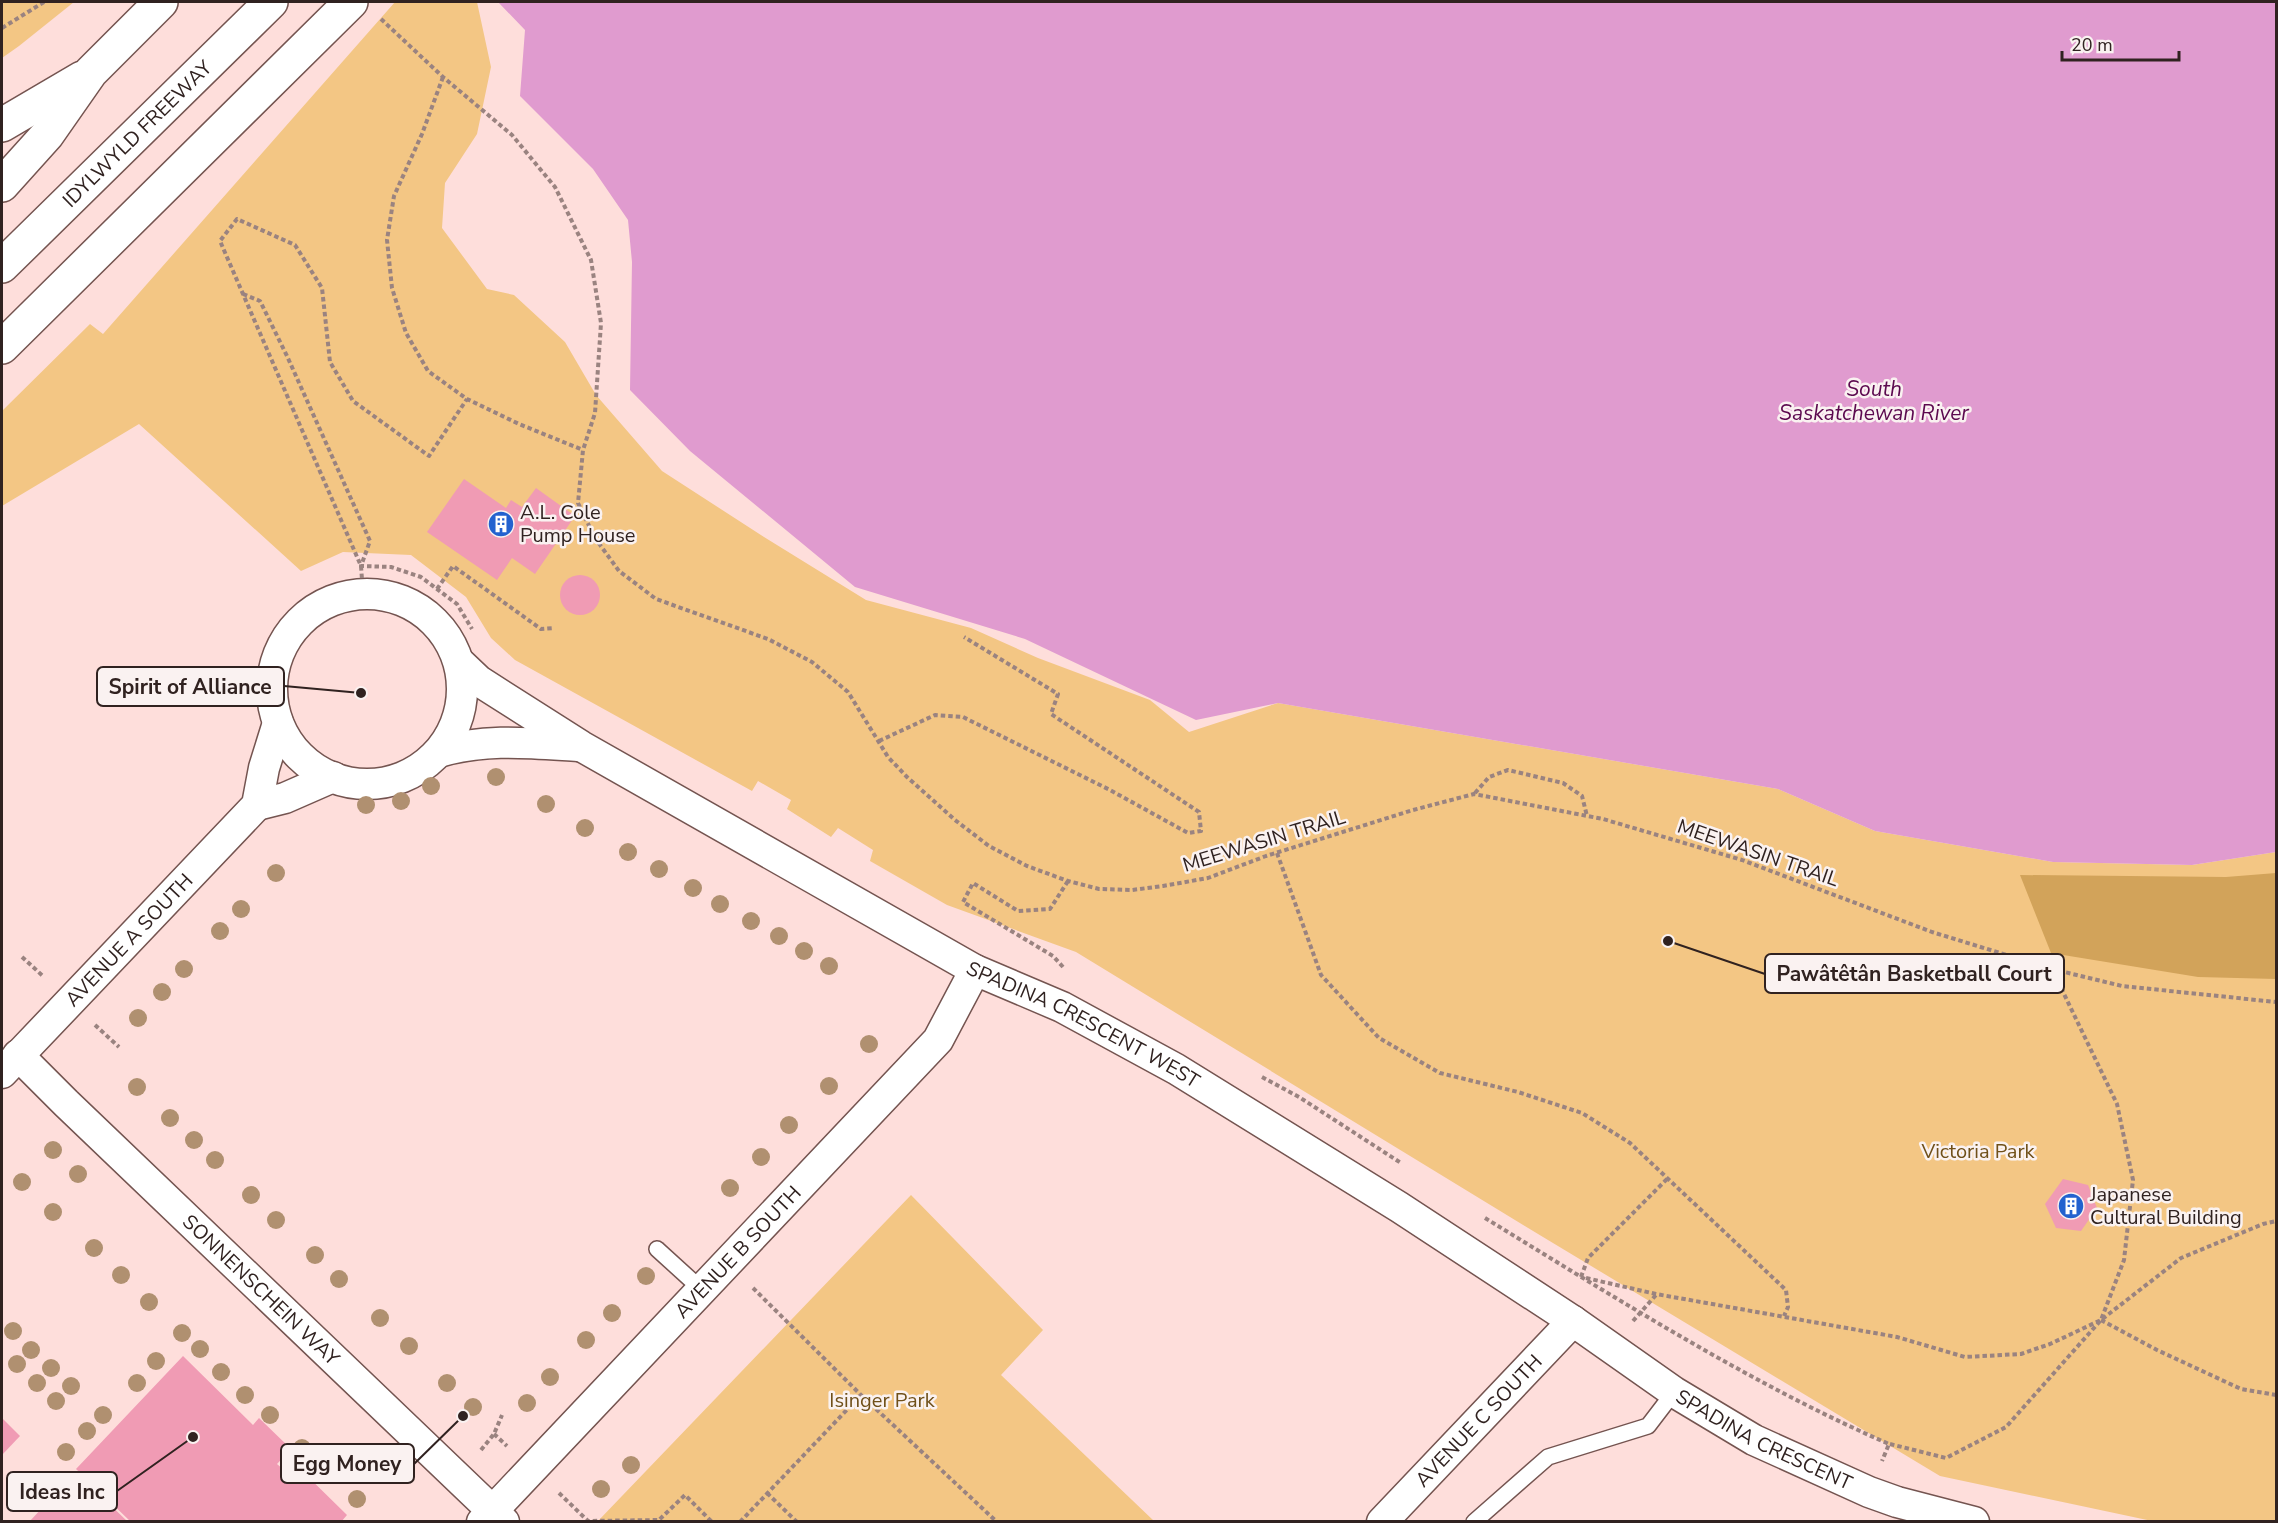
<svg xmlns="http://www.w3.org/2000/svg" width="2278" height="1523" font-family="'Nunito Sans',sans-serif">
<style>
.green{fill:#f3c684}
.forest{fill:#d2a35a}
.water{fill:#e09bcf}
.building{fill:#f09bb4}
.lines{fill:none;stroke-linecap:round;stroke-linejoin:round}
.lane-casing{stroke:#745450;stroke-width:18}
.street-casing{stroke:#745450;stroke-width:33}
.highway-casing{stroke:#745450;stroke-width:36}
.path{stroke:#9a8380;stroke-width:4;stroke-dasharray:4.5 3;stroke-linecap:butt}
.lane{stroke:#fff;stroke-width:15}
.street{stroke:#fff;stroke-width:30}
.highway{stroke:#fff;stroke-width:33}
.tree{fill:#b09070}
.labels{text-anchor:middle;dominant-baseline:central;stroke-width:5;stroke-linejoin:round;paint-order:stroke}
.street-label{font-size:20px;fill:#302220;stroke:#faf2f1}
.poi-label{font-size:20px;fill:#302220;stroke:#faf2f1;text-anchor:start}
.park-label{font-size:20px;fill:#705019;stroke:#faf2f1}
.water-label{font-size:21px;font-style:italic;fill:#5c094f;stroke:#faf2f1}
.leader{fill:none;stroke:#302220;stroke-width:2}
.callout-dot{fill:#302220;stroke:#faf2f1;stroke-width:2}
.callout{fill:#faf2f1;stroke:#302220;stroke-width:2}
.callout-label{font-size:21px;text-anchor:middle;font-weight:bold;fill:#302220}
</style>
<rect width="100%" height="100%" fill="#fededb"/>
<!-- green -->
<g class="green">
<polygon points="2,2 74,2 19,46 2,58"/>
<polygon points="395,2 477,2 491,67 477,134 445,183 442,228 487,289 514,295 565,342 596,395 662,471 764,537 866,600 971,628 1038,658 1150,700 1189,732 1278,703 1778,789 1875,831 2053,862 2192,865 2276,852 2276,1521 2152,1521 1940,1476 1543,1237 1076,952 947,905 870,861 873,850 838,828 831,837 787,809 791,800 758,781 752,791 515,660 491,638 466,597 411,555 343,552 301,571 139,424 2,506 2,411 90,324 103,334"/>
<polygon points="911,1195 1043,1330 1001,1375 1154,1521 598,1521"/>
</g>
<!-- forest -->
<polygon class="forest" points="2276,873 2276,979 2198,977 2051,953 2020,875 2226,877"/>
<!-- water -->
<polygon class="water" points="498,2 2276,2 2276,852 2192,865 2053,862 1875,831 1778,789 1278,703 1196,720 1025,639 855,587 690,451 630,390 632,262 628,220 593,169 520,96 525,30"/>
<!-- building -->
<g class="building">
<polygon points="464,479 506,508 511,500 522,507 536,488 575,516 535,574 512,558 497,580 427,532"/>
<circle cx="580" cy="595" r="20"/>
<polygon points="2063,1179 2088,1185 2097,1208 2081,1231 2056,1228 2045,1204"/>
<polygon points="183,1356 253,1425 259,1418 291,1449 277,1464 284,1470 292,1461 347,1515 341,1522 131,1522 76,1469"/>
<polygon points="2,1418 20,1436 2,1455"/>
<polygon points="76,1472 128,1522 29,1522"/>
</g>
<g class="lines">
<defs>
<g id="lane">
<polyline points="657,1249 701,1289"/>
<polyline points="1474,1522 1548,1457 1648,1426 1674,1392"/>
</g>
<g id="street">
<circle cx="367" cy="689" r="95"/>
<path id="s1" d="M 459,662 L 479,681 L 581,746 L 917,937 L 975,970 L 1062,1007 L 1176,1069 L 1399,1207 L 1573,1321 L 1674,1392 L 1754,1440 L 1869,1492 L 1897,1502 L 1974,1522"/>
<path d="M 439,752 C 485,738 530,743 578,746"/>
<polyline points="257,805 285,798 333,777"/>
<path id="s2" d="M 18,1055 L 66,1103 L 504,1522"/>
<path id="s3" d="M 2,1073 L 257,805 L 264,768 L 278,723"/>
<path id="s4" d="M 482,1522 L 938,1040 L 975,970"/>
<path id="s5" d="M 1382,1522 L 1573,1321"/>
</g>
<g id="highway">
<polyline points="2,125 82,78"/>
<polyline points="2,185 47,135 91,72 161,2"/>
<path id="s6" d="M 2,266 L 271,2"/>
<polyline points="2,347 351,2"/>
</g>
</defs>
<!-- lane casing -->
<use href="#lane" class="lane-casing"/>
<!-- street casing -->
<use href="#street" class="street-casing"/>
<!-- highway casing -->
<use href="#highway" class="highway-casing"/>
<!-- path -->
<g class="path">
<polyline points="381,19 443,77 512,135 555,187 591,260 601,323 595,413 583,450 578,503 595,538 619,571 656,599 768,639 812,662 848,692 888,757 907,777 955,820 989,846 1027,866 1068,881 1099,889 1132,890 1163,886 1208,878 1266,856 1413,810 1474,794 1603,819 1742,860 1932,932 2052,969 2122,986 2276,1002"/>
<polyline points="2,28 44,2"/>
<polyline points="443,77 422,134 394,196 387,240 392,288 406,333 428,371 467,399 519,424 583,450"/>
<polyline points="243,294 260,301 287,356 370,541 361,566 391,567 421,577 457,604 472,629"/>
<polyline points="437,589 453,566 541,629 554,628"/>
<polyline points="363,593 361,566 220,241 237,219 295,245 322,288 330,362 353,401 429,456 467,399"/>
<polyline points="879,741 935,715 963,717 1110,790 1188,833 1201,831 1199,812 1051,714 1058,694 964,637"/>
<polyline points="1475,793 1489,777 1508,770 1563,783 1582,796 1587,816"/>
<polyline points="1277,853 1321,975 1379,1038 1440,1073 1518,1092 1582,1113 1630,1143 1786,1290 1788,1307 1784,1316"/>
<polyline points="22,957 44,977"/>
<polyline points="1063,967 1053,956 963,902 973,883 1018,911 1050,909 1068,881"/>
<polyline points="95,1025 119,1047"/>
<polyline points="1262,1077 1299,1097 1401,1163"/>
<path d="M 1485,1218 C 1616,1298 1749,1383 1889,1444 L 1882,1461"/>
<polyline points="1581,1277 1588,1258 1668,1178"/>
<polyline points="1586,1278 1656,1294 1897,1337 1965,1357 2021,1354 2050,1344 2101,1320 2181,1258 2263,1224 2276,1221"/>
<polyline points="753,1288 861,1395 997,1522"/>
<polyline points="2101,1320 2157,1350 2241,1389 2276,1395"/>
<polyline points="1633,1321 1656,1295"/>
<polyline points="494,1434 507,1446"/>
<polyline points="1890,1444 1946,1458 2006,1427 2101,1320 2124,1260 2133,1180 2117,1104 2052,969"/>
<polyline points="481,1450 494,1434 502,1415"/>
<polyline points="559,1493 588,1521 659,1520 685,1495 712,1522"/>
<polyline points="767,1493 797,1522"/>
<polyline points="740,1522 861,1395"/>
</g>
<!-- lane -->
<use href="#lane" class="lane"/>
<!-- street -->
<use href="#street" class="street"/>
<!-- highway -->
<use href="#highway" class="highway"/>
</g>
<!-- trees -->
<g class="tree">
<circle cx="496" cy="777" r="9"/>
<circle cx="431" cy="786" r="9"/>
<circle cx="401" cy="801" r="9"/>
<circle cx="546" cy="804" r="9"/>
<circle cx="366" cy="805" r="9"/>
<circle cx="585" cy="828" r="9"/>
<circle cx="628" cy="852" r="9"/>
<circle cx="659" cy="869" r="9"/>
<circle cx="276" cy="873" r="9"/>
<circle cx="693" cy="888" r="9"/>
<circle cx="720" cy="904" r="9"/>
<circle cx="241" cy="909" r="9"/>
<circle cx="751" cy="921" r="9"/>
<circle cx="220" cy="931" r="9"/>
<circle cx="779" cy="936" r="9"/>
<circle cx="804" cy="951" r="9"/>
<circle cx="829" cy="966" r="9"/>
<circle cx="184" cy="969" r="9"/>
<circle cx="162" cy="992" r="9"/>
<circle cx="138" cy="1018" r="9"/>
<circle cx="869" cy="1044" r="9"/>
<circle cx="829" cy="1086" r="9"/>
<circle cx="137" cy="1087" r="9"/>
<circle cx="170" cy="1118" r="9"/>
<circle cx="789" cy="1125" r="9"/>
<circle cx="194" cy="1140" r="9"/>
<circle cx="53" cy="1150" r="9"/>
<circle cx="761" cy="1157" r="9"/>
<circle cx="215" cy="1160" r="9"/>
<circle cx="78" cy="1174" r="9"/>
<circle cx="22" cy="1182" r="9"/>
<circle cx="730" cy="1188" r="9"/>
<circle cx="251" cy="1195" r="9"/>
<circle cx="53" cy="1212" r="9"/>
<circle cx="276" cy="1220" r="9"/>
<circle cx="94" cy="1248" r="9"/>
<circle cx="315" cy="1255" r="9"/>
<circle cx="121" cy="1275" r="9"/>
<circle cx="646" cy="1276" r="9"/>
<circle cx="339" cy="1279" r="9"/>
<circle cx="149" cy="1302" r="9"/>
<circle cx="612" cy="1313" r="9"/>
<circle cx="380" cy="1318" r="9"/>
<circle cx="13" cy="1331" r="9"/>
<circle cx="182" cy="1333" r="9"/>
<circle cx="586" cy="1340" r="9"/>
<circle cx="409" cy="1346" r="9"/>
<circle cx="200" cy="1349" r="9"/>
<circle cx="31" cy="1350" r="9"/>
<circle cx="156" cy="1361" r="9"/>
<circle cx="17" cy="1364" r="9"/>
<circle cx="51" cy="1368" r="9"/>
<circle cx="221" cy="1372" r="9"/>
<circle cx="550" cy="1377" r="9"/>
<circle cx="37" cy="1383" r="9"/>
<circle cx="137" cy="1383" r="9"/>
<circle cx="447" cy="1383" r="9"/>
<circle cx="71" cy="1386" r="9"/>
<circle cx="245" cy="1395" r="9"/>
<circle cx="56" cy="1401" r="9"/>
<circle cx="527" cy="1403" r="9"/>
<circle cx="473" cy="1407" r="9"/>
<circle cx="103" cy="1415" r="9"/>
<circle cx="270" cy="1415" r="9"/>
<circle cx="87" cy="1431" r="9"/>
<circle cx="302" cy="1448" r="9"/>
<circle cx="66" cy="1452" r="9"/>
<circle cx="631" cy="1465" r="9"/>
<circle cx="601" cy="1489" r="9"/>
<circle cx="357" cy="1499" r="9"/>
</g>
<!-- icons -->
<defs>
<symbol id="building-disc" viewBox="-11 -11 22 22"><circle r="9.5" fill="#2362cf" stroke="#faf2f1"/><path d="M-4-6H4V6H1V3H-1V6H-4ZM-2.5-4.3h1.7v1.8h-1.7ZM.8-4.3h1.7v1.8H.8ZM-2.5-1h1.7V.8h-1.7ZM.8-1h1.7V.8H.8Z" fill="#fff"/></symbol>
</defs>
<g fill-rule="evenodd">
<use href="#building-disc" x="486" y="509" width="30" height="30"/>
<use href="#building-disc" x="2056" y="1191" width="30" height="30"/>
</g>
<g class="labels">
<!-- street labels -->
<g class="street-label">
<text stroke="none"><textPath href="#s6" startOffset="189">IDYLWYLD FREEWAY</textPath></text>
<text transform="translate(1264 841) rotate(-17)">MEEWASIN TRAIL</text>
<text transform="translate(1758 853) rotate(19)">MEEWASIN TRAIL</text>
<text stroke="none"><textPath href="#s3" startOffset="184">AVENUE A SOUTH</textPath></text>
<text stroke="none"><textPath href="#s1" startOffset="723">SPADINA CRESCENT WEST</textPath></text>
<text stroke="none"><textPath href="#s4" startOffset="372">AVENUE B SOUTH</textPath></text>
<text stroke="none"><textPath href="#s2" startOffset="338">SONNENSCHEIN WAY</textPath></text>
<text stroke="none"><textPath href="#s5" startOffset="140">AVENUE C SOUTH</textPath></text>
<text stroke="none"><textPath href="#s1" startOffset="1522">SPADINA CRESCENT</textPath></text>
</g>
<!-- poi labels -->
<g class="poi-label">
<text x="520" y="512">A.L. Cole<tspan x="520" dy="23">Pump House</tspan></text>
<text x="2090" y="1194">Japanese<tspan x="2090" dy="23">Cultural Building</tspan></text>
</g>
<!-- park labels -->
<g class="park-label">
<text x="1978" y="1151">Victoria Park</text>
<text x="882" y="1400">Isinger Park</text>
</g>
<!-- water labels -->
<g class="water-label">
<text x="1874" y="389">South<tspan x="1874" dy="24">Saskatchewan River</tspan></text>
</g>
</g>
<!-- callouts -->
<path class="leader" d="M361 693L284 686M1668 941L1765 974M463 1416L414 1464M193 1437L117 1491"/>
<g class="callout-dot">
<circle cx="361" cy="693" r="6"/>
<circle cx="1668" cy="941" r="6"/>
<circle cx="463" cy="1416" r="6"/>
<circle cx="193" cy="1437" r="6"/>
</g>
<g class="callout">
<rect x="97" y="667" width="187" height="39" rx="6"/>
<rect x="1765" y="954" width="299" height="39" rx="6"/>
<rect x="281" y="1444" width="133" height="39" rx="6"/>
<rect x="7" y="1472" width="110" height="39" rx="6"/>
</g>
<g class="callout-label">
<text x="190" y="694">Spirit of Alliance</text>
<text x="1914" y="981">Pawâtêtân Basketball Court</text>
<text x="347" y="1471">Egg Money</text>
<text x="62" y="1499">Ideas Inc</text>
</g>
<!-- border -->
<rect width="2278" height="1523" fill="none" stroke="#302220" stroke-width="6"/>
<!-- scale -->
<path d="M2062 51v9h117v-9" fill="none" stroke="#302220" stroke-width="3"/>
<text x="2071" y="51" font-size="18" fill="#302220" stroke="#faf2f1" stroke-width="4.5" paint-order="stroke">20 m</text>
</svg>
